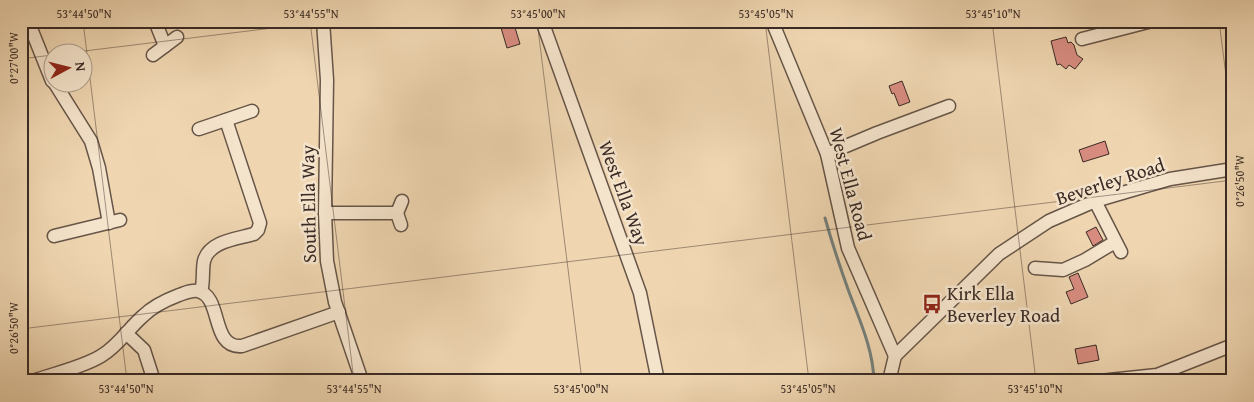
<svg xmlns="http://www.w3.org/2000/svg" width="1254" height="402" font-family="'Gentium Book Plus',serif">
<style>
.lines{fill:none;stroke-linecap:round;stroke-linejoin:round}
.stream{stroke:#747f7b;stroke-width:3}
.building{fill:#d88c80;stroke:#392a25}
.minor-casing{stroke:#665548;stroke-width:15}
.minor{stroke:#f5e4cc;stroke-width:12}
.ticks{fill:none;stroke:#392a25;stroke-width:1;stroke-opacity:0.45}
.labels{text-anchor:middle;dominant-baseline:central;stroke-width:5;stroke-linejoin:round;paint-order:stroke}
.street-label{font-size:19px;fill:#392a25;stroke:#f5e4cc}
.poi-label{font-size:19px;fill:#392a25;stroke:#f5e4cc;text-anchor:start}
.neatline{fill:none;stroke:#392a25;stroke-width:2}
.ticks-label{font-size:12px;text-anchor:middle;fill:#392a25}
</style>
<rect width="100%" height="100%" fill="#efd6b1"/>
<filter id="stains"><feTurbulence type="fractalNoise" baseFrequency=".004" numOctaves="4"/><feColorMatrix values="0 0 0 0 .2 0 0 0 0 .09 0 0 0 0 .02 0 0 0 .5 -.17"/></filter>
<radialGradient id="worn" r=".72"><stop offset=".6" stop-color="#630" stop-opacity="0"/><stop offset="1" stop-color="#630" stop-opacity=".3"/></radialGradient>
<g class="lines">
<!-- stream -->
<path class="stream" d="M 825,218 C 832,243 840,267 849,292 C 860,321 873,349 874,381"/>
</g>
<!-- building -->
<g class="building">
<polygon points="499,21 513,21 520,44 507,48"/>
<polygon points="1066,37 1068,43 1071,42 1074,45 1077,55 1083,59 1075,69 1069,65 1066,69 1060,64 1057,65 1051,41"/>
<polygon points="902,81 910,102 899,106 894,93 892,94 889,86"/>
<polygon points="1105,141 1109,154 1083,162 1079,150"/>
<polygon points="1096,227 1103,240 1093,246 1086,232"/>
<polygon points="1078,273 1088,297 1071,304 1066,292 1074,289 1069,277"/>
<polygon points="1096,345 1099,360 1078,364 1075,349"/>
</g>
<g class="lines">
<defs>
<g id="minor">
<polyline points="28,21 52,81"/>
<polyline points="155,21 165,46"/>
<polyline points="323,21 327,80 325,213 327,261 335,302 362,381"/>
<polyline points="542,21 640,293 658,381"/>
<polyline points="772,21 827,154 848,248 895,356"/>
<polyline points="1082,39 1152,21"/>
<polyline points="153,55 177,37"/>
<polyline points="54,82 91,141 99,168 109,223"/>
<polyline points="199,129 252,111"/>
<polyline points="827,154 877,133 949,106"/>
<polyline points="1095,201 1121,252"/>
<polyline points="325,213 397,213"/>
<polyline points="401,225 397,213 402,201"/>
<polyline points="54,236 120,220"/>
<polyline points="1035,268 1063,270 1085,260 1115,242"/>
<path d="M 201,292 C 204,282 202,271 204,261 C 209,241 237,239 254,234 L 258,230 L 260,223 L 226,120"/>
<polyline points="126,333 144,350 154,381"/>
<path d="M 33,381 C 55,373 81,368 101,356 C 118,346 129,328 143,316 C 153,306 166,300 179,295 C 185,293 191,290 198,291 C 223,296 210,349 242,346 L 339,312"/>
<polyline points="889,381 895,356 944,308 999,254 1049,221 1095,201 1170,179 1233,169"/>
<polyline points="1100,381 1157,375 1233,345"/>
</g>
</defs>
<!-- minor casing -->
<use href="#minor" class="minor-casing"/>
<!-- minor -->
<use href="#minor" class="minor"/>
</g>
<!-- ticks -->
<path class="ticks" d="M 83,21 L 127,381M 310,21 L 354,381M 537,21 L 582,381M 765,21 L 809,381M 992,21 L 1036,381M 1219,21 L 1233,130M 76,52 L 330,21M 21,59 L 52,55M 21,329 L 1233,180"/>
<!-- icons -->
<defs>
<symbol id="bus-bare" viewBox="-9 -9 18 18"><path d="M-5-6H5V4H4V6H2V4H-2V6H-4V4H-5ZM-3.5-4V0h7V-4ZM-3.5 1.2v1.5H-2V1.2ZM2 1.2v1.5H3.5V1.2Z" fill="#8f2418" stroke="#f5e4cc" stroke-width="2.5" paint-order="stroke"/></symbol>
</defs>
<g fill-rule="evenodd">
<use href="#bus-bare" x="918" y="290" width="28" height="28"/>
</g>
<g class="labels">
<!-- street labels -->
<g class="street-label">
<text transform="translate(1110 181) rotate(-18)">Beverley Road</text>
<text transform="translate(851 184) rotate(75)">West Ella Road</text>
<text transform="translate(624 193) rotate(70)">West Ella Way</text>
<text transform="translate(308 204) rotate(-91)">South Ella Way</text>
</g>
<!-- poi labels -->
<g class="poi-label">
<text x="947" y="293">Kirk Ella<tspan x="947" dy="22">Beverley Road</tspan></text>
</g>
</g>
<!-- margin -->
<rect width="1254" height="402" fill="none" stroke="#efd6b1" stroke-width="55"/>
<!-- north arrow -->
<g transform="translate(68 68) rotate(83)"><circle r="24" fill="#f5e4cc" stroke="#aa9a89"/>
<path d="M0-4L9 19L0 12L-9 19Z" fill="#8f2418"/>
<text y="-8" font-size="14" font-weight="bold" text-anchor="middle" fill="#392a25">N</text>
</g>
<rect x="28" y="28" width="1198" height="346" class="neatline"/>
<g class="ticks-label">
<text x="84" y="18">53°44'50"N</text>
<text x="311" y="18">53°44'55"N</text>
<text x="538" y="18">53°45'00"N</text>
<text x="766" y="18">53°45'05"N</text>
<text x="993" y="18">53°45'10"N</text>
<text transform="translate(14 58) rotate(-90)" y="4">0°27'00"W</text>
<text transform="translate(1240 181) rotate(-90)" y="4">0°26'50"W</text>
<text transform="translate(14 328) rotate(-90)" y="4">0°26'50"W</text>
<text x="126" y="393">53°44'50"N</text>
<text x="354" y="393">53°44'55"N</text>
<text x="581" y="393">53°45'00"N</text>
<text x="808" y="393">53°45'05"N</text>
<text x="1035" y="393">53°45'10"N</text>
</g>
<rect width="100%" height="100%" filter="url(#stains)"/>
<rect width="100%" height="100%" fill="url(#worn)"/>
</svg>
